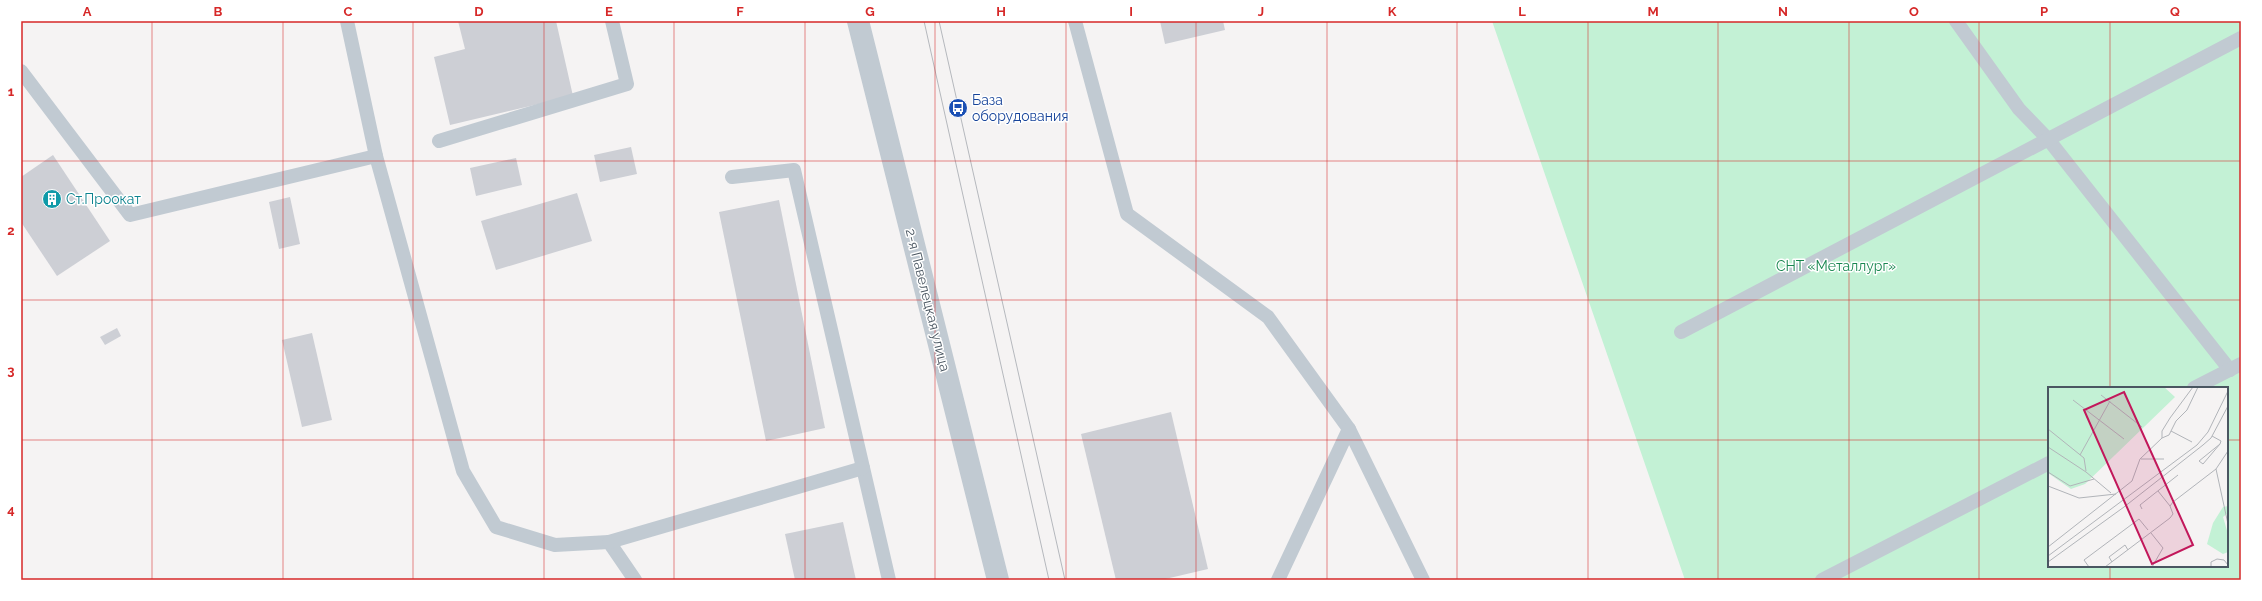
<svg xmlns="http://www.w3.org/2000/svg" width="2262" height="601" font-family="Raleway,sans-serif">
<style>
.green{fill:#c3f1d5;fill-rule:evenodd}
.building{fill:#cdcfd5}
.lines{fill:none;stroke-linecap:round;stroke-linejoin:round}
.lane{stroke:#c1cad2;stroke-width:14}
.street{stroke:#c1cad2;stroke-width:22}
.tram{stroke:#b5b8bd;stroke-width:1}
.grid{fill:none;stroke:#d62828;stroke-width:1;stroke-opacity:0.55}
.labels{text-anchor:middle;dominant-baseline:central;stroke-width:3;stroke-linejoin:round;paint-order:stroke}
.transit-label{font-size:14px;fill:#164399;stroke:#fff;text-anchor:start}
.culture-label{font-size:14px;fill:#0d838f;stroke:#fff;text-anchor:start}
.park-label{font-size:14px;fill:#17864f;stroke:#fff}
.street-label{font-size:14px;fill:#4a5661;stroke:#fff}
.inset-road{fill:none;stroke:#b1b4b9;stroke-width:1}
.view{fill:#c2185b;fill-opacity:0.15;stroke:#c2185b;stroke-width:2}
.inset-edge{fill:none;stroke:#4a5661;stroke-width:2}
.neatline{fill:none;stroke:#d62828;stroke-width:1.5}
.grid-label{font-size:13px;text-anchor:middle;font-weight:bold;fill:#d62828}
</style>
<rect width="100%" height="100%" fill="#f5f3f3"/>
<!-- green -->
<path class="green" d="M 1492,21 L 2241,21 L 2241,580 L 1685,580 ZM 2049,388 L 2227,388 L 2227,566 L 2049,566 Z"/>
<!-- building -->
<g class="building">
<polygon points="458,21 556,21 573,96 450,125 434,57 465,49"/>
<polygon points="1160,21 1223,21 1225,30 1165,44"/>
<polygon points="631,147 637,174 600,182 594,155"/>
<polygon points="53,155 110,241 57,276 21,222 21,177"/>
<polygon points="516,158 522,185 476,196 470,168"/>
<polygon points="577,193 592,241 496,270 481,221"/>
<polygon points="290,197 300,244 279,249 269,202"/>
<polygon points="779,200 825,428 766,441 719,212"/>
<polygon points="117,328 121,336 105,345 100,337"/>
<polygon points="312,333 332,420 302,427 282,340"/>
<polygon points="1171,412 1208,569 1161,580 1116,580 1081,434"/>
<polygon points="843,522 856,580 795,580 785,534"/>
</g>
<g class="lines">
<!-- lane -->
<g class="lane">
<polyline points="347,21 376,156 463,471 496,527 555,545 609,542 635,580"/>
<polyline points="1075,21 1127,214 1268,317 1349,429 1423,580"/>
<polyline points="1956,21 2019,109 2048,139 2230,370"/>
<polyline points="21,71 130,215 376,156"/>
<polyline points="439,141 627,84 612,21"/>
<polyline points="732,177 794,170 889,580"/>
<polyline points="1681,332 2241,38"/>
<polyline points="2194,388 2241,364"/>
<polyline points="609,542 863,468"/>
<polyline points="1278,580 1349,429"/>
<polyline points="1822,580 2049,463"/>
</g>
<!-- street -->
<polyline class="street" points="858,21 998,580"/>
<!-- tram -->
<g class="tram">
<polyline points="924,21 1049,580"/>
<polyline points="939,21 1065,580"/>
</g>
</g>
<!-- grid -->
<path class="grid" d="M 152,21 L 152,580M 283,21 L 283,580M 413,21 L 413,580M 544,21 L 544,580M 674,21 L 674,580M 805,21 L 805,580M 935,21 L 935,580M 1066,21 L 1066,580M 1196,21 L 1196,580M 1327,21 L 1327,580M 1457,21 L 1457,580M 1588,21 L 1588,580M 1718,21 L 1718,580M 1849,21 L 1849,580M 1979,21 L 1979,580M 2110,21 L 2110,388M 21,161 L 2241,161M 21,300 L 2241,300M 21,440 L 2049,440M 2227,440 L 2241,440M 2110,566 L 2110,580"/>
<!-- icons -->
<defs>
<symbol id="bus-disc" viewBox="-11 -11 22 22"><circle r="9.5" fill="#1a4fb4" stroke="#fff"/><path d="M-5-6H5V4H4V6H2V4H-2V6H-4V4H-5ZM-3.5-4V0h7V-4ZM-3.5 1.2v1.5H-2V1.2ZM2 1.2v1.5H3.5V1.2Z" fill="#fff"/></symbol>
<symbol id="building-disc" viewBox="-11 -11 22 22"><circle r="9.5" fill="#0f9aa8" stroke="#fff"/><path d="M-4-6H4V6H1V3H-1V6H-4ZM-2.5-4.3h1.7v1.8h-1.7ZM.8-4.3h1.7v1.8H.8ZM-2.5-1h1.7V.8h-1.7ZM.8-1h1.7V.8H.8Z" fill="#fff"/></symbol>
</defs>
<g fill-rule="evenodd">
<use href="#bus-disc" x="947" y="97" width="22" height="22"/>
<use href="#building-disc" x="41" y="188" width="22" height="22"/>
</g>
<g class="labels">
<!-- transit labels -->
<g class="transit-label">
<text x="972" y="100">База<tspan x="972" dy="16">оборудования</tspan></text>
</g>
<!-- culture labels -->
<g class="culture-label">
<text x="66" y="199">Ст.Проокат</text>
</g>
<!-- park labels -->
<g class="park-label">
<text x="1836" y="266">СНТ «Металлург»</text>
</g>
<!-- street labels -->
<g class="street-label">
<text transform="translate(928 300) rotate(76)">2-я Павелецкая улица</text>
</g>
</g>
<!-- overview -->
<g transform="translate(2048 387)">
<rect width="180" height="180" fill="#f5f3f3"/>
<path d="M 0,0 L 116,0 L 127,10 L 37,97 L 23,102 L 0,86 ZM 180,119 L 180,126 L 175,130 L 180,147 L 180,165 L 175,167 L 159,157 L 165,136 L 175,120 Z" fill="#c3f1d5"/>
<path class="inset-road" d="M 53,8 L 94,40M 25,13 L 76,52M 0,42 L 36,71 L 38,84M 123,44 L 144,55M 164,49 L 173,54 L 172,57 L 151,74 L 155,77 L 172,57M 114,51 L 121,48 L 128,34 L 139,23 L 150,0M 0,60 L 38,85 L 63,106M 32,68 L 62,14M 93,72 L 116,72M 168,82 L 180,137M 0,85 L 22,99 L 46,92M 0,99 L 31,111 L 68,107M 110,104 L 122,119M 94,122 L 92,118 L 130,88M 103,146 L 115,161 L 104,180M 0,160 L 84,94 L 92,72 L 114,51 L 114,44 L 122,31 L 145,0M 0,169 L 149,58 L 160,45 L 180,4M 0,175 L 76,120 L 155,58 L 163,51 L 180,19M 64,175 L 61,170 L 77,158 L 80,163M 41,180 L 36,173 L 91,132 L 100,143M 57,180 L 122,131 L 125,127 L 122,119 L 125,115 L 168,82 L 180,64M 163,180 L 163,175 L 169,172 L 176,173 L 180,178"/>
<path class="view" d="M 76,5 L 145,158 L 104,177 L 36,23 Z"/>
<rect width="180" height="180" class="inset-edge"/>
</g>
<!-- border -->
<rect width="2262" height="601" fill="none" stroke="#ffffff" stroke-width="44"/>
<rect x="22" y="22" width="2218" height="557" class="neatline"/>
<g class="grid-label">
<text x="87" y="16">A</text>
<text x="218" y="16">B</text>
<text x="348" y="16">C</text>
<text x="479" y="16">D</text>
<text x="609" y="16">E</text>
<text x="740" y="16">F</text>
<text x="870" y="16">G</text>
<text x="1001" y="16">H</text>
<text x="1131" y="16">I</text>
<text x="1261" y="16">J</text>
<text x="1392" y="16">K</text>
<text x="1522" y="16">L</text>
<text x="1653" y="16">M</text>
<text x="1783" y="16">N</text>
<text x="1914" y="16">O</text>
<text x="2044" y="16">P</text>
<text x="2175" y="16">Q</text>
<text x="11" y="96">1</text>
<text x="11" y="235">2</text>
<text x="11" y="375">3</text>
<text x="11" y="514">4</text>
</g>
</svg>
